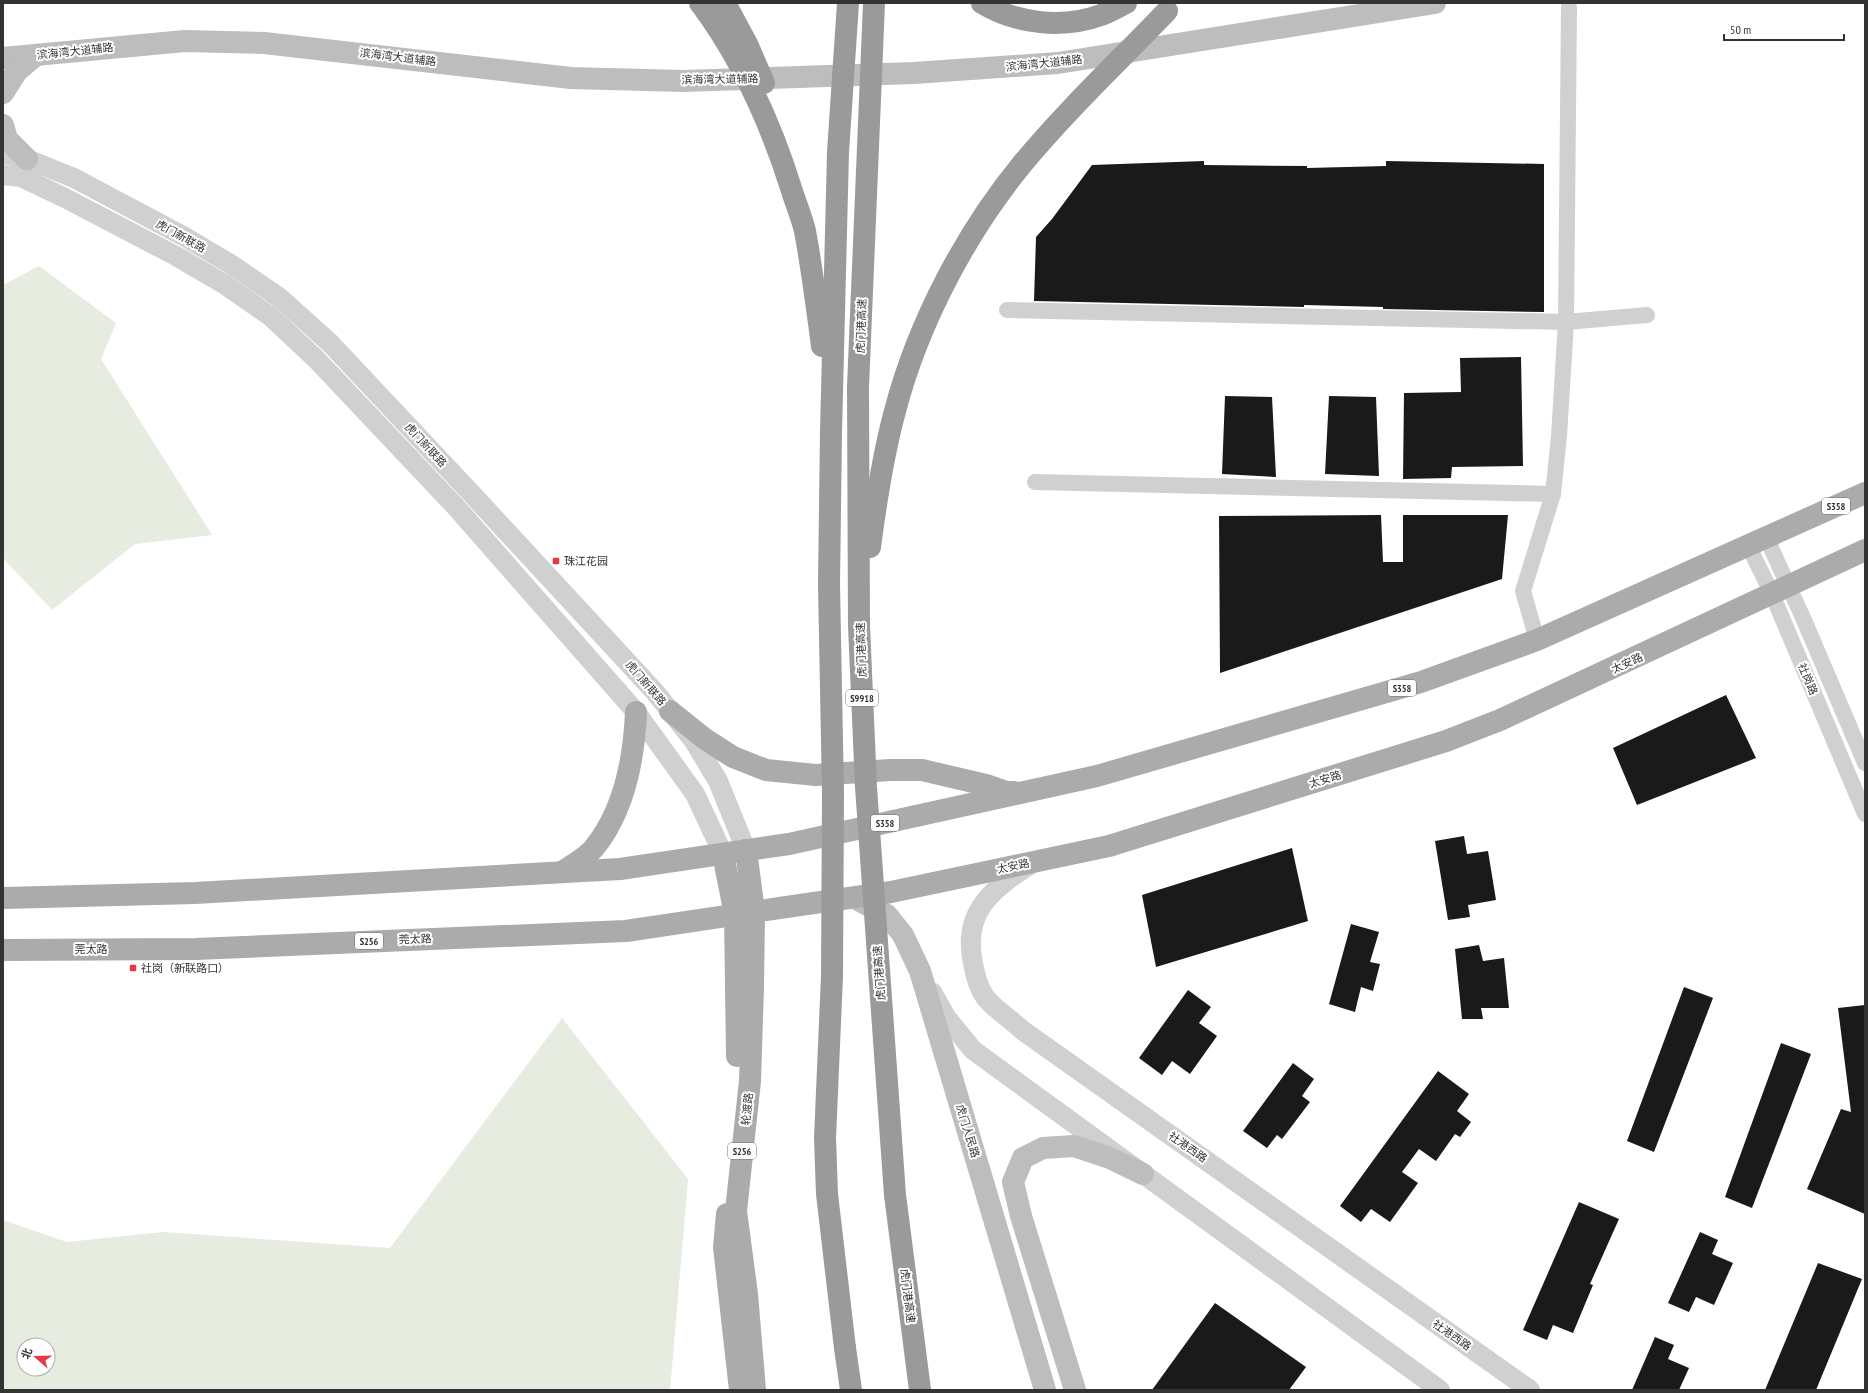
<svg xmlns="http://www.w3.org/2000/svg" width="1868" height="1393" font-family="'PT Sans Narrow','Noto Sans SC',sans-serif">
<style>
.green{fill:#e6ecdf;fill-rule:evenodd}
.building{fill:#1a1a1a}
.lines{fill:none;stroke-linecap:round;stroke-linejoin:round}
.minor{stroke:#d0d0d0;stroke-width:16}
.tertiary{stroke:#d0d0d0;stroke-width:20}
.secondary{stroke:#bdbdbd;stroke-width:22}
.primary{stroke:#ababab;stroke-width:22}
.motorway{stroke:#9a9a9a;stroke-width:22}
.motorway-bridge{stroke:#9a9a9a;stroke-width:22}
.poi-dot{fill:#e63946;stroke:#fff;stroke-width:1.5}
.labels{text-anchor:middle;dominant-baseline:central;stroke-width:4;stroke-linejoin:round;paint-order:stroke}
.shield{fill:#fff;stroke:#707070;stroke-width:1}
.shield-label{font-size:10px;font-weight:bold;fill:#333}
.street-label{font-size:11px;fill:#333;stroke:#fff}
.poi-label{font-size:11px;fill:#333;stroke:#fff;text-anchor:start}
</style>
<rect width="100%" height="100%" fill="#fff"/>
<!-- green -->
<g class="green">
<polygon points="39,266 116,323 101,359 212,535 135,544 52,610 3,558 3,285"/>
<path d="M 562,1018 L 688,1179 L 670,1390 L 3,1390 L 3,1220 L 67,1242 L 163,1232 L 390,1248 ZM 24,1345 L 48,1345 L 48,1369 L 24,1369 Z"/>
</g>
<!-- building -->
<g class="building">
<polygon points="1204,161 1204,165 1307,166 1307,168 1386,166 1386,161 1544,164 1544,312 1383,309 1383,307 1304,305 1304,307 1034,301 1036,237 1052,219 1092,165"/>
<polygon points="1521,357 1523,466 1452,467 1451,478 1403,479 1404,393 1461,392 1460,358"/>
<polygon points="1225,396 1272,397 1276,477 1222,474"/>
<polygon points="1329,396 1376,397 1379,476 1325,474"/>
<polygon points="1381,515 1383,562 1403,562 1403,515 1508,515 1502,579 1220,673 1219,516"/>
<polygon points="1726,695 1756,758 1637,805 1613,748"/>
<polygon points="1464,836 1467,854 1488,851 1496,900 1468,905 1470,917 1448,920 1435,841"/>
<polygon points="1292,848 1308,921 1156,967 1142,895"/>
<polygon points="1351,924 1379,932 1370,962 1380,964 1373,991 1361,987 1355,1012 1329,1004"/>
<polygon points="1479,945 1483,961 1504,958 1509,1008 1481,1008 1483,1019 1462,1019 1455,949"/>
<polygon points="1684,987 1713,998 1654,1152 1627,1141"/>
<polygon points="1188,990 1211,1007 1199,1023 1217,1036 1190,1074 1172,1061 1162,1075 1139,1058"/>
<polygon points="1865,1005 1865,1214 1807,1189 1841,1109 1851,1112 1838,1008"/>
<polygon points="1781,1043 1811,1054 1752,1208 1725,1197"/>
<polygon points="1293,1063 1314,1079 1302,1096 1310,1102 1282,1139 1277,1135 1267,1148 1243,1131"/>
<polygon points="1438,1071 1469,1094 1457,1111 1471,1122 1460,1137 1455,1134 1436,1161 1419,1149 1402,1172 1418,1183 1390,1222 1371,1209 1361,1222 1340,1206"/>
<polygon points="1579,1202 1619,1219 1590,1284 1593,1285 1573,1333 1553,1325 1547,1340 1523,1330"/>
<polygon points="1700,1232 1718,1240 1712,1254 1733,1263 1714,1305 1696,1297 1689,1312 1668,1303"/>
<polygon points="1818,1263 1862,1279 1816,1390 1765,1390"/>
<polygon points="1215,1303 1306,1367 1289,1390 1152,1390"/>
<polygon points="1655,1337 1674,1345 1668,1359 1689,1368 1679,1390 1632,1390"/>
</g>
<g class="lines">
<!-- minor -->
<g class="minor">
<polyline points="1007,310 1566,322 1647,315"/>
<polyline points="1035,482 1553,494"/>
<polyline points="1766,537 1804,620 1865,763"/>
<polyline points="1748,545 1772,594 1865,814"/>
<polyline points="1537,640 1523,591 1553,494 1559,436 1566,322 1569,7"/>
</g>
<!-- tertiary -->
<g class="tertiary">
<polyline points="3,154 27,159 74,178 185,237 232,265 280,298 331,344 471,493 655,692 694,741 718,781 746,850"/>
<polyline points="3,175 21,177 65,198 176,256 224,284 270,316 316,359 455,506 636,712 695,794 723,854"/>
<path d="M 1031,864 C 992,889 962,912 973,963 C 975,975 978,987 985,997 C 993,1008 1012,1020 1022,1030 L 1530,1390"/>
<polyline points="932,992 946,1017 973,1050 1440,1390"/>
</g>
<!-- secondary -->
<g class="secondary">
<polyline points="3,58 185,41 264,43 571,78 683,81 914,73 1058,63 1435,3"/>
<polyline points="3,93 17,71 36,55"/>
<polyline points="3,125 7,139 27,159"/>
<polyline points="860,901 887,915 903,935 920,971 1045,1390"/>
<polyline points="1075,1390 1021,1216 1013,1182 1023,1158 1043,1148 1074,1146 1110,1158 1143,1174"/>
</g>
<!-- primary -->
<g class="primary">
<polyline points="670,711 705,739 733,757 766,770 816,775 890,770 922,770 986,785 1006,792 1014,792"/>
<polyline points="746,850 754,912 753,987 750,1081 736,1211 747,1294 755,1390"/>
<polyline points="723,854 735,915 737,1056"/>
<path d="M 562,872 C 572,865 586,858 594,848 C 625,810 634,759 636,712"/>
<polyline points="3,898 195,893 620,869 789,844 1097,776 1421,682 1537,640 1865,493"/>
<polyline points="3,950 196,949 626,931 800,905 891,892 1109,846 1446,741 1500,720 1865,550"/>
<polyline points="727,1214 724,1247 740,1390"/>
</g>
<!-- motorway -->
<g class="motorway">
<path d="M 982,3 C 1017,24 1063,29 1101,15 C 1110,12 1118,7 1126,3"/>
<polyline points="845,1348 851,1390"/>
</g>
<!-- motorway-bridge -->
<g class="motorway-bridge">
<path d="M 700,3 C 742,59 771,124 792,191 C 796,204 802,218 805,231 C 812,269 817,308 822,346"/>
<polyline points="725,3 748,46 764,83"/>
<polyline points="874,3 858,387 859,626 866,787 895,1195 920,1390"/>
<path d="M 870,547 C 876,501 883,455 895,411 C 918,323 966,232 1023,163 C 1068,109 1119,61 1167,11"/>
<polyline points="845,1348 827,1194 825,1138 832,976 833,793 829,585 831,432 838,152 848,3"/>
</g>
</g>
<!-- markers -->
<g class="poi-dot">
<rect x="552" y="557" width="8" height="8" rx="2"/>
<rect x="129" y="964" width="8" height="8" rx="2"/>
</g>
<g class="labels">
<!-- shield labels -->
<g class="shield">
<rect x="1822" y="498" width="28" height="16" rx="3"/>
<rect x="1388" y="680" width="28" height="16" rx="3"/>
<rect x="846" y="690" width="32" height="16" rx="3"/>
<rect x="871" y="815" width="28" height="16" rx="3"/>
<rect x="355" y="933" width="28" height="16" rx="3"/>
<rect x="728" y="1143" width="28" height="16" rx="3"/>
</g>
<g class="shield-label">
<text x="1836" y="506">S358</text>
<text x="1402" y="688">S358</text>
<text x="862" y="698">S9918</text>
<text x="885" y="823">S358</text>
<text x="369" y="941">S256</text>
<text x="742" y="1151">S256</text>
</g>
<!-- street labels -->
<g class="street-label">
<text transform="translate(75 51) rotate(-6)">滨海湾大道辅路</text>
<text transform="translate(398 57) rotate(7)">滨海湾大道辅路</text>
<text transform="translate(1044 63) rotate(-6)">滨海湾大道辅路</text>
<text transform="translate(720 79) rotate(-1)">滨海湾大道辅路</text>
<text transform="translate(181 236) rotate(29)">虎门新联路</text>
<text transform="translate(861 326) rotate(-88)">虎门港高速</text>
<text transform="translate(426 445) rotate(47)">虎门新联路</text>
<text transform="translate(861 650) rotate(-92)">虎门港高速</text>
<text transform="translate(1627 663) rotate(-25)">太安路</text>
<text transform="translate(1808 679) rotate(67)">社岗路</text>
<text transform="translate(646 683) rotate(49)">虎门新联路</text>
<text transform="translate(1325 779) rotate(-17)">太安路</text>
<text transform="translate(1013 866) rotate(-12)">太安路</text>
<text transform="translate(415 939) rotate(-2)">莞太路</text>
<text x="91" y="949">莞太路</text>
<text transform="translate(879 973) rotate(-94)">虎门港高速</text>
<text transform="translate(747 1109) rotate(-84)">轮渡路</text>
<text transform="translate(968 1131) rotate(73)">虎门人民路</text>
<text transform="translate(1188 1147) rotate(35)">社港西路</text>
<text transform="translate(908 1296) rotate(83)">虎门港高速</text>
<text transform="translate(1452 1335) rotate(35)">社港西路</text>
</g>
<!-- poi labels -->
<g class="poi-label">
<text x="564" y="561">珠江花园</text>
<text x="141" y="968">社岗（新联路口）</text>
</g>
</g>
<!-- border -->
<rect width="1868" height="1393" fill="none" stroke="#333333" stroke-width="8"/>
<!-- north arrow -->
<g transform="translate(36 1357) rotate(290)"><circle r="19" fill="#ffffff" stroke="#adadad"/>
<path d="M0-3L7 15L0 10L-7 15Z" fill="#e63946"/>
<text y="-6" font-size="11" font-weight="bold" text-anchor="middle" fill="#333333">北</text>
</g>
<!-- scale -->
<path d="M1724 34v6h120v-6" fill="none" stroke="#333333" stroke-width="2"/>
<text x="1730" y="34" font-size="12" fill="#333333" stroke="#ffffff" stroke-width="3" paint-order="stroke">50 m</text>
</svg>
